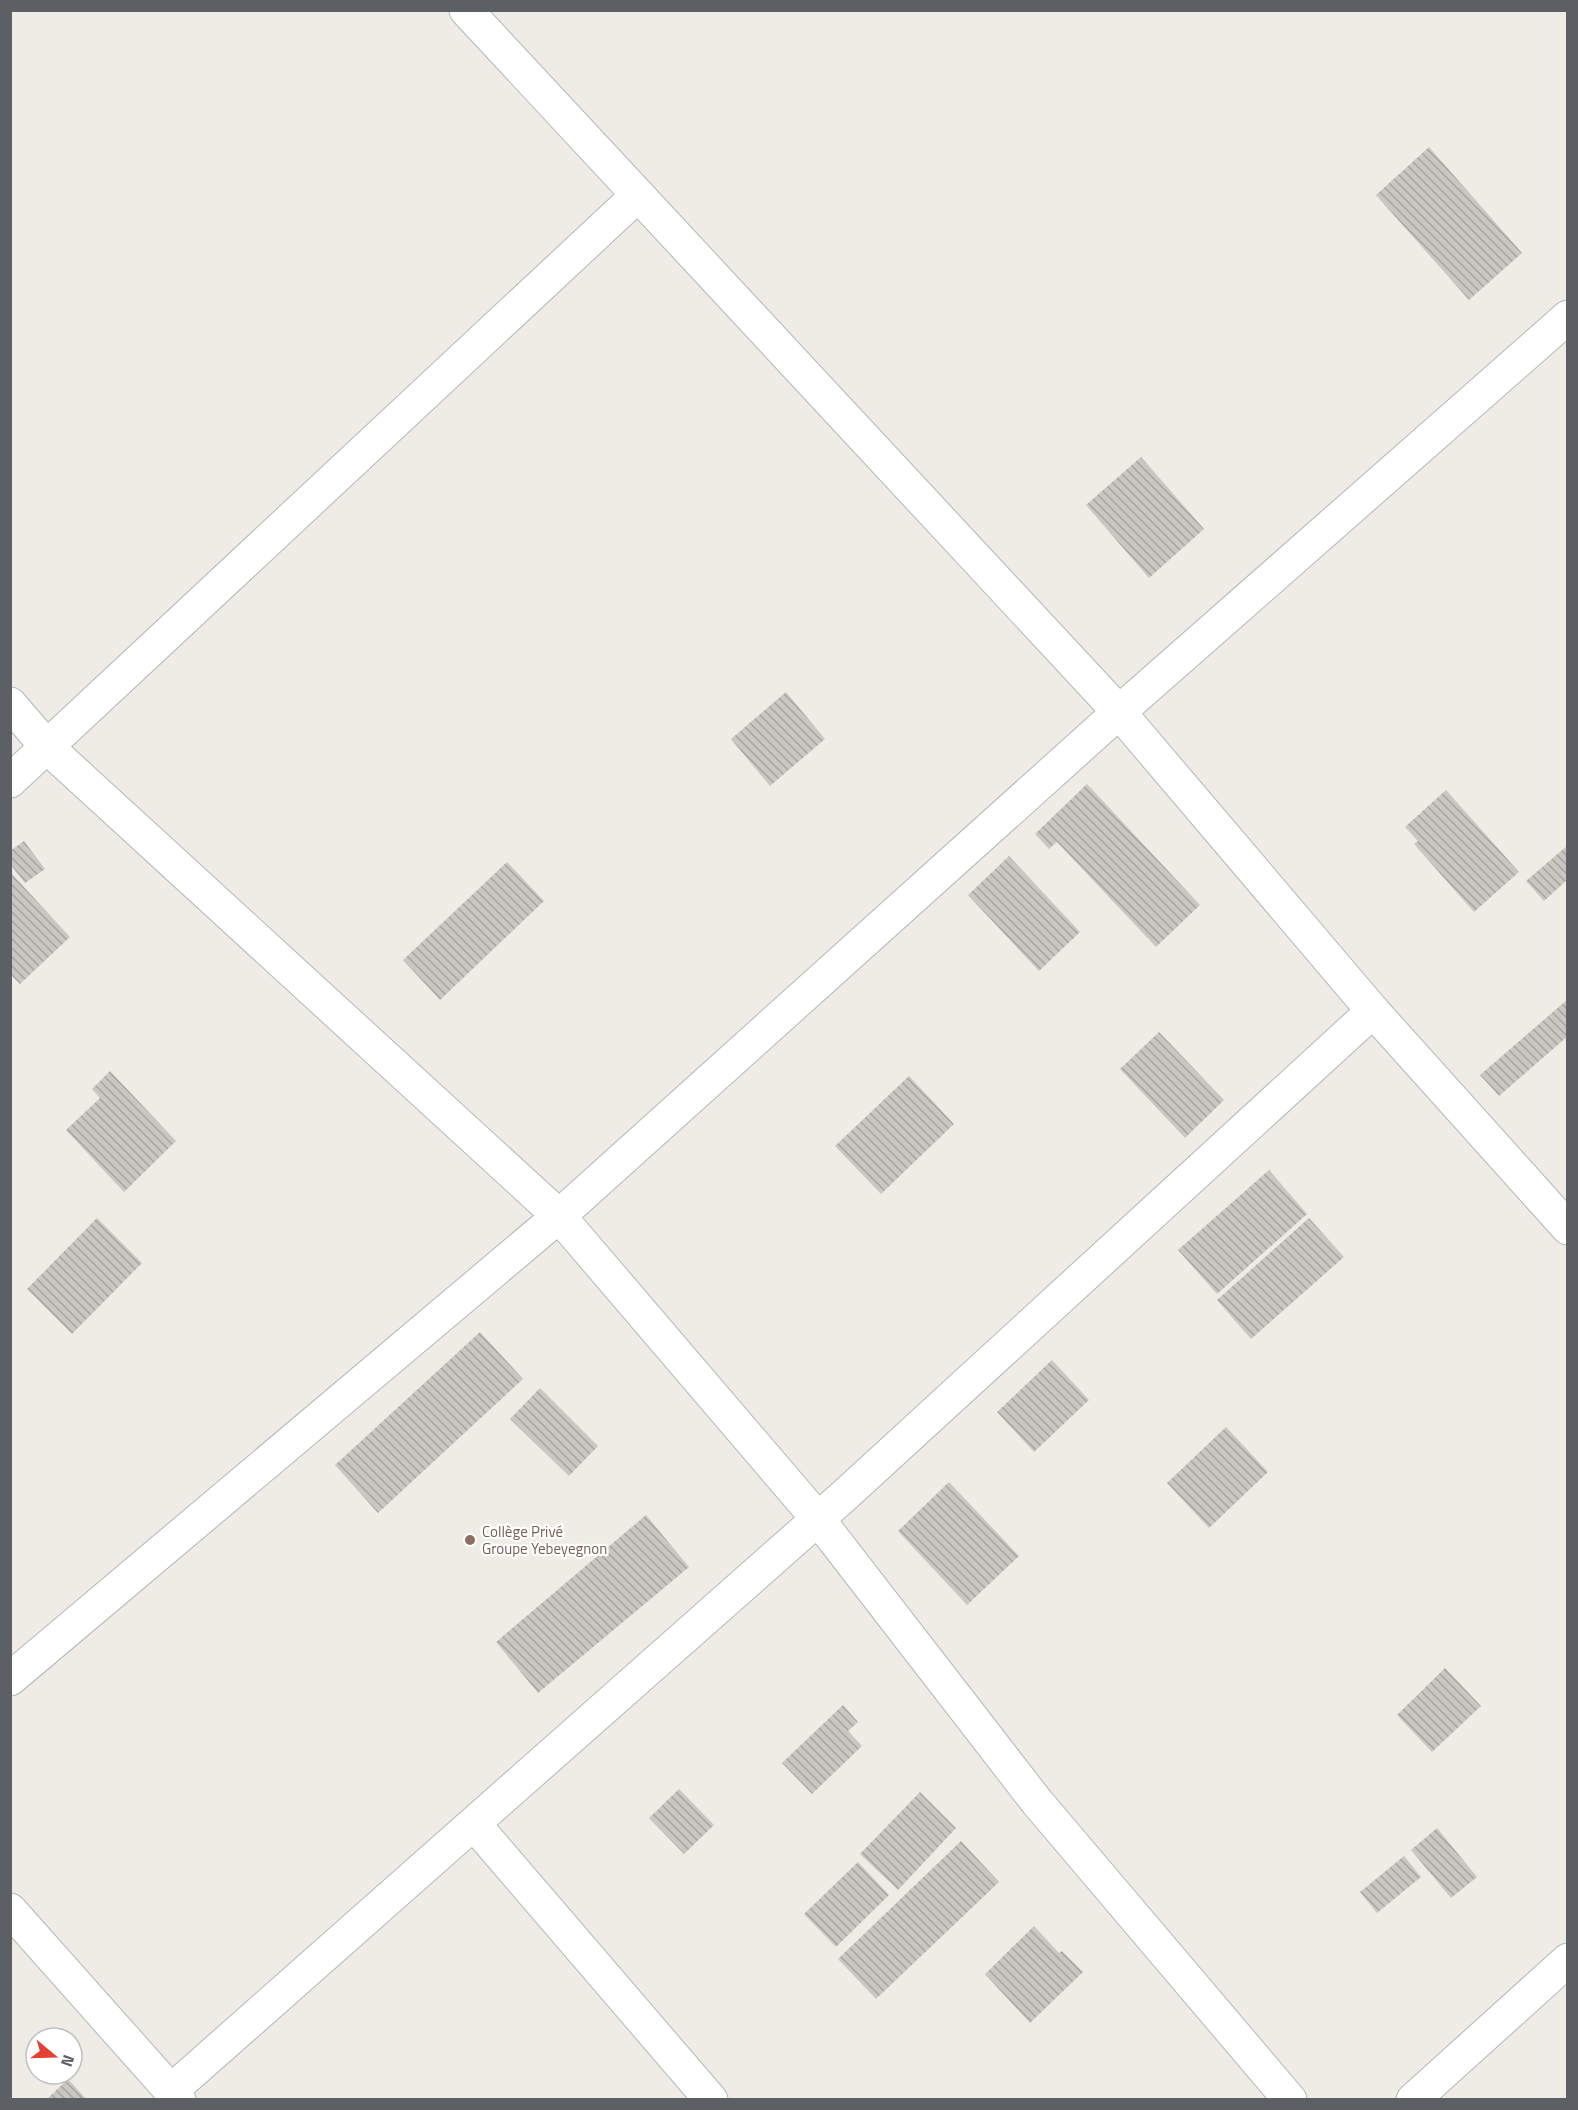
<svg xmlns="http://www.w3.org/2000/svg" width="1578" height="2110" font-family="'Titillium Web',sans-serif">
<style>
.building{fill:url(#building-back-hatch)}
.lines{fill:none;stroke-linecap:round;stroke-linejoin:round}
.minor-casing{stroke:#b4b6bb;stroke-width:35}
.minor{stroke:#fff;stroke-width:33}
.education-dot{fill:#8d6e63;stroke:#fff;stroke-width:2}
.labels{text-anchor:middle;dominant-baseline:central;stroke-width:4.5;stroke-linejoin:round;paint-order:stroke}
.education-label{font-size:15px;fill:#785e54;stroke:#fff;text-anchor:start}
</style>
<defs>
<pattern id="building-back-hatch" width="6" height="6" patternUnits="userSpaceOnUse" patternTransform="scale(1.5)"><rect width="6" height="6" fill="#cac6c1"/><path d="M-1 5l2 2M0 0l6 6M5-1l2 2" fill="none" stroke="#a7a4a0"/></pattern>
</defs>
<rect width="100%" height="100%" fill="#eeece4"/>
<!-- building -->
<g class="building">
<polygon points="1429,147 1522,253 1469,300 1376,195"/>
<polygon points="1141,457 1204,529 1149,578 1086,505"/>
<polygon points="786,692 825,739 770,786 731,739"/>
<polygon points="1087,784 1200,905 1156,947 1057,842 1049,849 1035,834"/>
<polygon points="1446,790 1519,872 1474,912 1414,844 1418,841 1405,827"/>
<polygon points="24,841 45,869 25,883 10,864 10,851"/>
<polygon points="1568,845 1568,879 1544,901 1526,881"/>
<polygon points="1009,856 1080,932 1039,971 968,895"/>
<polygon points="507,862 544,901 440,1000 403,960"/>
<polygon points="10,872 70,937 20,984 10,974"/>
<polygon points="1568,999 1568,1036 1499,1096 1480,1075"/>
<polygon points="1159,1032 1224,1100 1185,1138 1120,1069"/>
<polygon points="110,1071 176,1141 124,1192 66,1130 100,1098 92,1089"/>
<polygon points="909,1076 954,1124 881,1194 835,1146"/>
<polygon points="1269,1170 1307,1214 1217,1294 1178,1250"/>
<polygon points="97,1218 142,1263 72,1334 27,1289"/>
<polygon points="1309,1218 1344,1257 1251,1339 1217,1300"/>
<polygon points="480,1332 523,1379 378,1513 335,1465"/>
<polygon points="1052,1360 1089,1400 1034,1452 997,1412"/>
<polygon points="540,1388 598,1446 569,1476 510,1419"/>
<polygon points="1226,1427 1268,1472 1209,1528 1167,1483"/>
<polygon points="949,1482 1019,1556 967,1605 898,1531"/>
<polygon points="646,1515 689,1567 538,1693 496,1642"/>
<polygon points="1445,1668 1481,1706 1432,1752 1397,1715"/>
<polygon points="843,1705 858,1722 848,1731 862,1746 812,1794 782,1763"/>
<polygon points="679,1789 714,1825 684,1854 649,1818"/>
<polygon points="920,1792 956,1828 898,1890 860,1854"/>
<polygon points="1437,1828 1477,1877 1451,1898 1411,1850"/>
<polygon points="961,1841 999,1882 876,1999 838,1959"/>
<polygon points="1404,1856 1421,1877 1377,1913 1360,1892"/>
<polygon points="858,1862 889,1895 836,1947 804,1914"/>
<polygon points="1034,1926 1059,1953 1062,1951 1083,1972 1030,2023 985,1974"/>
<polygon points="68,2079 87,2100 46,2100"/>
</g>
<g class="lines">
<defs>
<g id="minor">
<polyline points="466,10 1119,712 1373,1011 1568,1228"/>
<polyline points="10,704 47,747 559,1216 818,1519 1037,1802 1290,2100"/>
<polyline points="10,781 638,195"/>
<polyline points="10,1679 559,1216 1119,712 1568,317"/>
<polyline points="474,1824 711,2100"/>
<polyline points="10,1910 179,2100"/>
<polyline points="171,2091 845,1495 1373,1011"/>
<polyline points="1413,2100 1568,1960"/>
</g>
</defs>
<!-- minor casing -->
<use href="#minor" class="minor-casing"/>
<!-- minor -->
<use href="#minor" class="minor"/>
</g>
<!-- markers -->
<circle class="education-dot" cx="470" cy="1540" r="6"/>
<g class="labels">
<!-- education labels -->
<g class="education-label">
<text x="482" y="1531">Collège Privé<tspan x="482" dy="17">Groupe Yebeyegnon</tspan></text>
</g>
</g>
<!-- border -->
<rect width="1578" height="2110" fill="none" stroke="#5c5f64" stroke-width="24"/>
<!-- north arrow -->
<g transform="translate(54 2056) rotate(109)"><circle r="28" fill="#ffffff" stroke="#bebfc1" stroke-width="1.5"/>
<path d="M0-4.5L10 22L0 15L-10 22Z" fill="#e54032"/>
<text y="-9" font-size="16" font-weight="bold" text-anchor="middle" fill="#5c5f64">N</text>
</g>
</svg>
